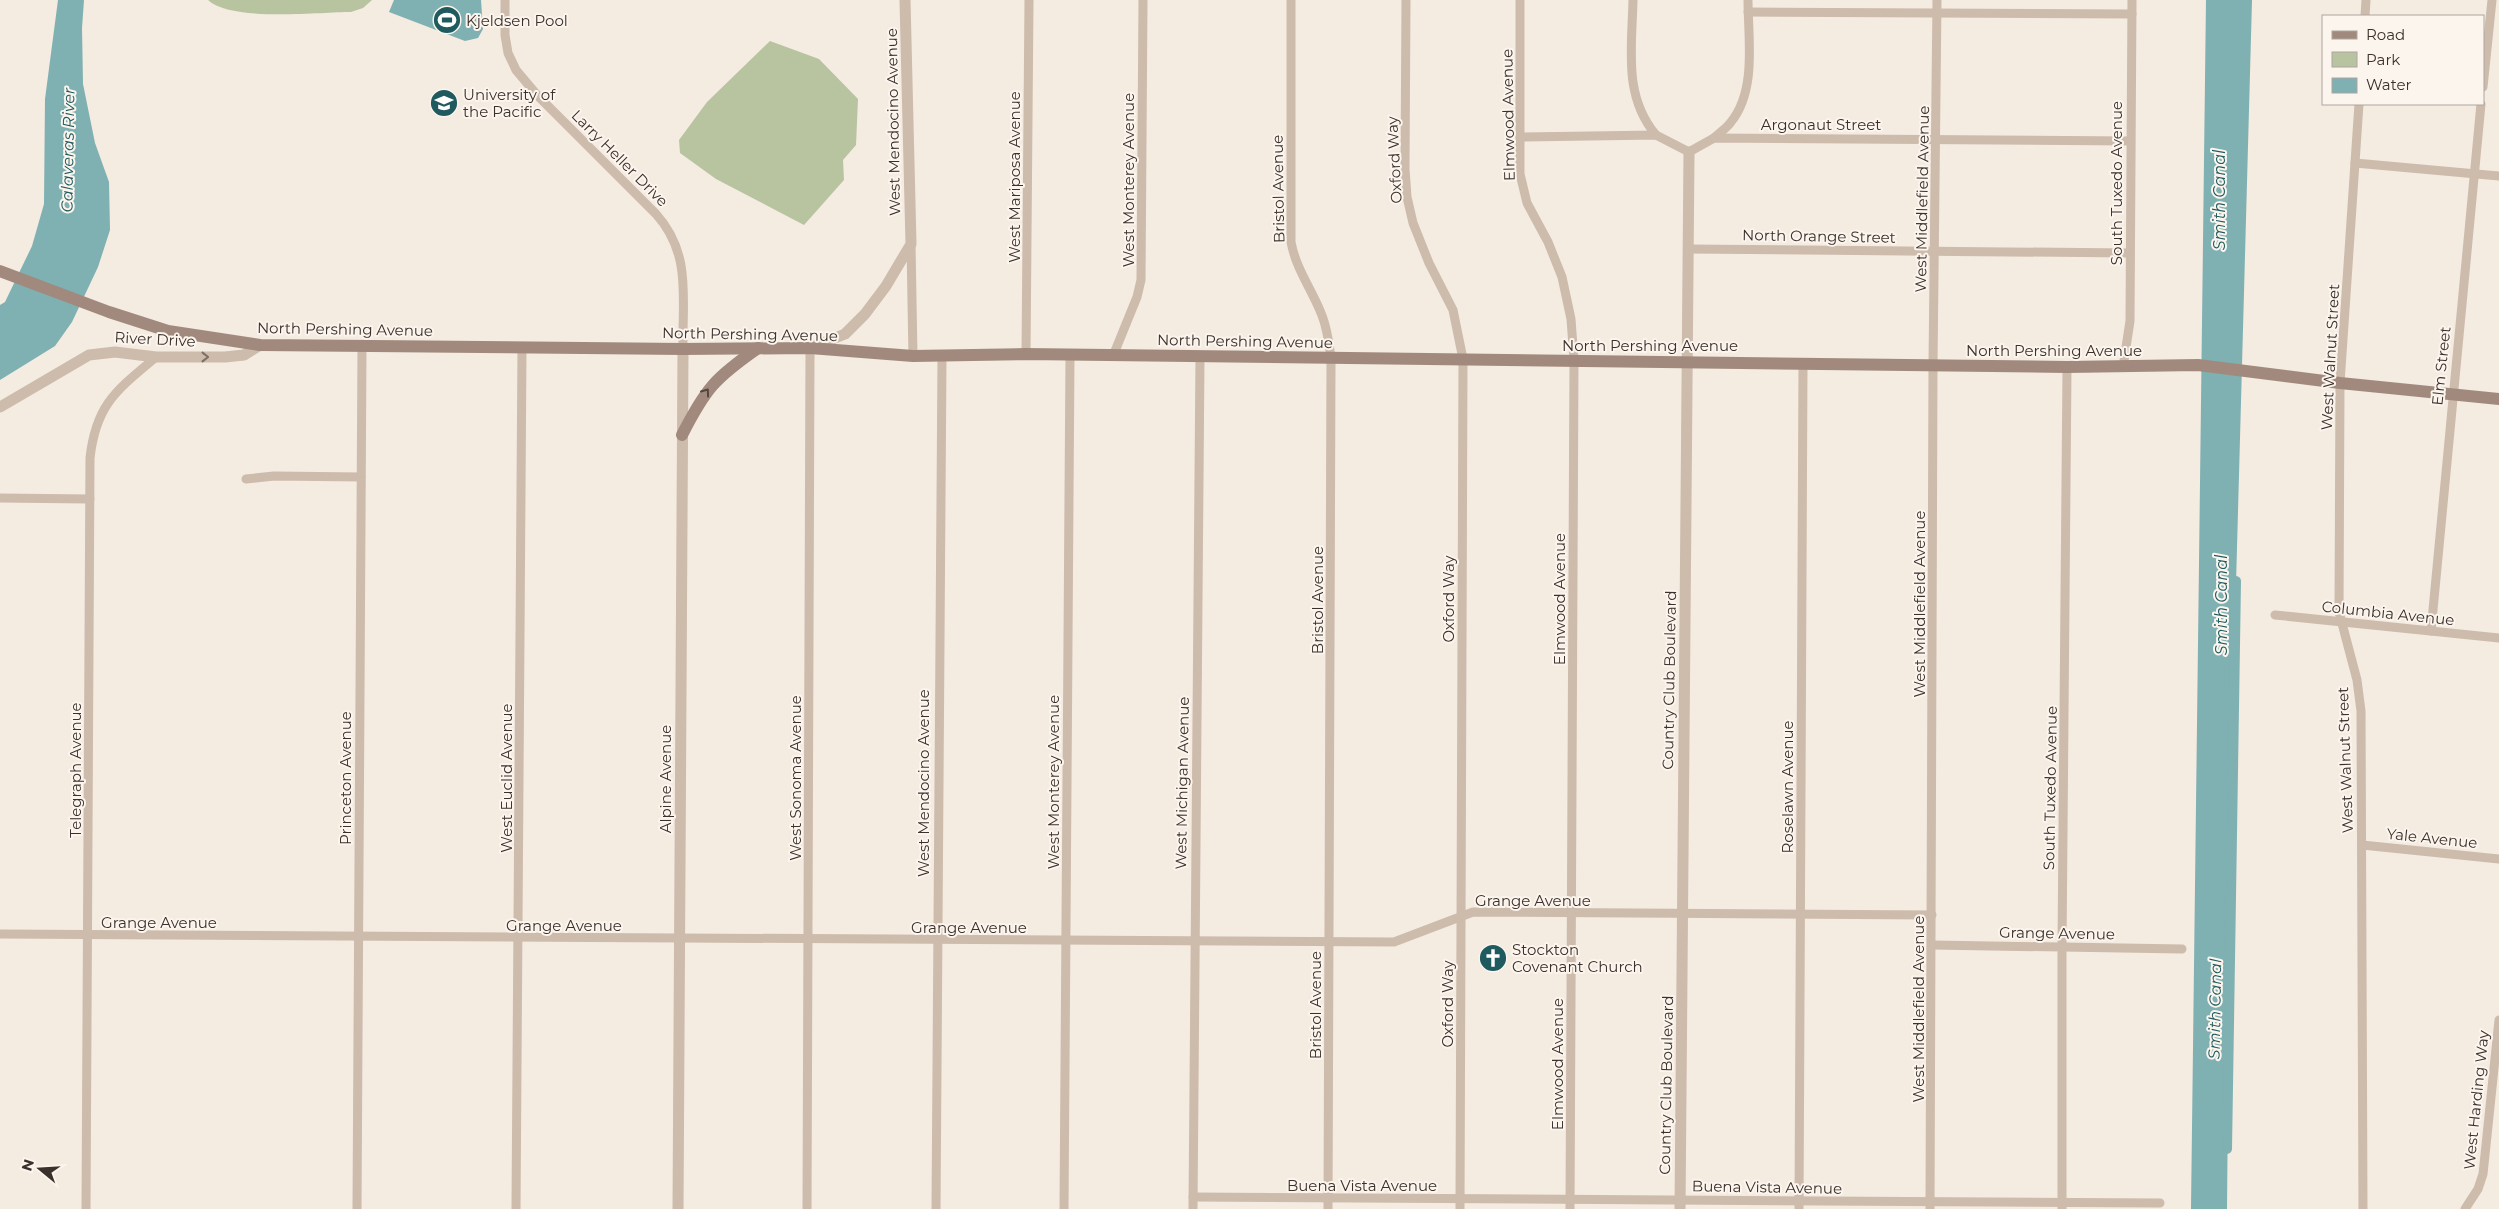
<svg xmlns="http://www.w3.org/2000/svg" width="2499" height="1209" font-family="Montserrat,sans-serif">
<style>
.green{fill:#b8c4a0}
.water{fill:#7fb0b2}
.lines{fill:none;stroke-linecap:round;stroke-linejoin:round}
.canal{stroke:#7fb0b2;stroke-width:10}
.minor{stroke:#cdbbac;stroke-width:9}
.tertiary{stroke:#cdbbac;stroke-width:11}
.secondary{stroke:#a18a7d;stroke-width:12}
.oneway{stroke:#7d6f65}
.oneway2{stroke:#544640}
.labels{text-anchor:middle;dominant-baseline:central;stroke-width:4;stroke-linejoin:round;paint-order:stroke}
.poi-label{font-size:15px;fill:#3b302b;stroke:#fbf5ee;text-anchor:start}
.street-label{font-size:15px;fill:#3b302b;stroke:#fbf5ee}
.water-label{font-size:16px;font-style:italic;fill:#1f5a5e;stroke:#fbf5ee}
</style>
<rect width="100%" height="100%" fill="#f4ebe1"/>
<!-- green -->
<g class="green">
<path d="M 208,0 L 372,0 L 363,8 L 351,12 C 319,12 231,22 208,0 Z"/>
<polygon points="770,41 819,59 858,99 856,145 843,160 844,180 804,225 716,179 680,153 679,140 707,102"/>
</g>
<!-- water -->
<g class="water">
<polygon points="58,0 84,0 82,28 83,84 95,143 109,182 110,230 98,267 72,322 55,346 0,380 0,305 5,302 32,246 44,204 45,99"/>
<polygon points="394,0 481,0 483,29 478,38 465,41 389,12"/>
<polygon points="2206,0 2252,0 2231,767 2227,1209 2191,1209"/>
</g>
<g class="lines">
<!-- canal -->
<polyline class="canal" points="2227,1149 2236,581"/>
<!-- minor -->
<g class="minor">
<path d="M 505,0 L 505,35 L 508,53 L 516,70 L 537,95 L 656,214 C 692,254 682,298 683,349"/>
<path d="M 1291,0 L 1291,242 C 1296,269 1311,288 1321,313 C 1327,327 1329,342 1331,358 L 1328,1209"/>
<polyline points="1406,0 1405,169 1407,197 1413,223 1429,263 1453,310 1463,359 1460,1209"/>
<polyline points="1520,0 1520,174 1527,203 1548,242 1562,277 1571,319 1574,360 1570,1209"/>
<path d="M 1633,0 C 1632,48 1623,96 1656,135"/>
<polyline points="1748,12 2132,14"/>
<polyline points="2365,16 2366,0"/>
<polyline points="2483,87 2492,0"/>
<polyline points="2359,104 2340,383 2339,612 2357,680 2361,711 2363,1209"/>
<polyline points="1520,137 1656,135 1689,152 1714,138 2130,141"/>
<path d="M 1714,138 C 1719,133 1727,128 1731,122 C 1757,90 1748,38 1748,0"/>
<polyline points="2355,163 2499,176"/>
<polyline points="911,244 913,356"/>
<polyline points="1688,249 2129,253"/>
<polyline points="1026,354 1029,0"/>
<polyline points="1113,356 1137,297 1141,280 1143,0"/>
<polyline points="2123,367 2130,321 2132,0"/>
<polyline points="246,479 274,476 361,477"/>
<polyline points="0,498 90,499"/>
<polyline points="2275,615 2499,638"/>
<polyline points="2431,631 2481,104"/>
<polyline points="2362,845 2499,859"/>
<polyline points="0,934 1394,942 1473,912 1932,915"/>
<polyline points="1932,945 2182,949"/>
<polyline points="1193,1197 2160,1203"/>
<path d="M 86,1209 L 90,458 C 96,404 117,390 156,357"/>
<polyline points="357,1209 362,347"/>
<polyline points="516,1209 522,347"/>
<polyline points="807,1209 810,348"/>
<polyline points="936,1209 942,357"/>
<polyline points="1064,1209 1070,355"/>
<polyline points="1193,1209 1200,356"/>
<polyline points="1799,1209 1803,364"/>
<polyline points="1930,1209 1933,366 1937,0"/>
<polyline points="2062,1209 2062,947 2067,367"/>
<polyline points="2465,1209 2478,1189 2483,1174 2499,1020"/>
</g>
<!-- tertiary -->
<g class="tertiary">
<polyline points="810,348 845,334 865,314 886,286 911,244 905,0"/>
<polyline points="0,407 89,355 115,352 156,357 225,357 244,355 260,345"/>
<polyline points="678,1209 683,349"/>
<polyline points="1680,1209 1689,152"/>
</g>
<!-- secondary -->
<g class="secondary">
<polyline points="0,271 109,312 168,331 260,345 683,349 810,348 913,356 1026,354 2067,367 2198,365 2340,383 2499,399"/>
<path d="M 682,435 C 706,388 715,378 758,348"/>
</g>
</g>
<!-- one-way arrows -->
<defs><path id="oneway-chevron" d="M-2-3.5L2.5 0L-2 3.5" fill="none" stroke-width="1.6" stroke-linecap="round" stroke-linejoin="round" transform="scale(1.25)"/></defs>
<use class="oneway" href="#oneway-chevron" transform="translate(205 357)"/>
<use class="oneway2" href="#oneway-chevron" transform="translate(706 392) rotate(-54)"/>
<!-- icons -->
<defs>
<symbol id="stadium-disc" viewBox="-11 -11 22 22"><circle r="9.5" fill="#1f5a5e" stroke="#fbf5ee"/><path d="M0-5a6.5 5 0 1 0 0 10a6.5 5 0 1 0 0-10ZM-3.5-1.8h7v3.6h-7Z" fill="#fff"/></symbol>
<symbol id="university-disc" viewBox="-11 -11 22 22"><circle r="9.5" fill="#1f5a5e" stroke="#fbf5ee"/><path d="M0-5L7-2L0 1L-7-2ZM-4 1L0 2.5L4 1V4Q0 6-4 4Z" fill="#fff"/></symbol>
<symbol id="church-disc" viewBox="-11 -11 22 22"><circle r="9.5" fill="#1f5a5e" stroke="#fbf5ee"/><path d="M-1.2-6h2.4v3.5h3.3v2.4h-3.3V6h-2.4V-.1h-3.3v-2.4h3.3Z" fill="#fff"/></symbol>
</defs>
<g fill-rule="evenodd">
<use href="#stadium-disc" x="431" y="4" width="32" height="32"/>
<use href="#university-disc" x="428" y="87" width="32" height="32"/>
<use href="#church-disc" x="1477" y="942" width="32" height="32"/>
</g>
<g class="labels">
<!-- poi labels -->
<g class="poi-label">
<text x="466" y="20">Kjeldsen Pool</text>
<text x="463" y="94">University of<tspan x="463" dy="17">the Pacific</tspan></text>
<text x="1512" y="949">Stockton<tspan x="1512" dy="17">Covenant Church</tspan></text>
</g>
<!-- street labels -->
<g class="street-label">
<text transform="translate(1508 115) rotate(-91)">Elmwood Avenue</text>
<text transform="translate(893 122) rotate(-91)">West Mendocino Avenue</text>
<text x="1821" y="124">Argonaut Street</text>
<text transform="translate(620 158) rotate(45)">Larry Heller Drive</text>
<text transform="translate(1394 160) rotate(-93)">Oxford Way</text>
<text transform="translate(1014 177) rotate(-90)">West Mariposa Avenue</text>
<text transform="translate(1128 180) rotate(-90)">West Monterey Avenue</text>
<text transform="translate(2116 183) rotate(-90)">South Tuxedo Avenue</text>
<text transform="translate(1278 189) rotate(-91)">Bristol Avenue</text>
<text transform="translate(1922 199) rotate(-89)">West Middlefield Avenue</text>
<text transform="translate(1819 236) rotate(1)">North Orange Street</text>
<text transform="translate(345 329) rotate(1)">North Pershing Avenue</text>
<text transform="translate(750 334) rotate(1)">North Pershing Avenue</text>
<text transform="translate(155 339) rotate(3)">River Drive</text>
<text transform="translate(1245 341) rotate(1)">North Pershing Avenue</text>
<text x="1650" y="345">North Pershing Avenue</text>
<text x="2054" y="350">North Pershing Avenue</text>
<text transform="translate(2330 357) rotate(-87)">West Walnut Street</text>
<text transform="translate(2441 366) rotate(-84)">Elm Street</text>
<text transform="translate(1448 599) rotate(-90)">Oxford Way</text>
<text transform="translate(1559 599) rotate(-90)">Elmwood Avenue</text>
<text transform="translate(1317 600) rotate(-90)">Bristol Avenue</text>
<text transform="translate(1919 604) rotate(-90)">West Middlefield Avenue</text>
<text transform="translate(2388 613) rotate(6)">Columbia Avenue</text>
<text transform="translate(1669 680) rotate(-89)">Country Club Boulevard</text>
<text transform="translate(2345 760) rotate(-92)">West Walnut Street</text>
<text transform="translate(75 770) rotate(-90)">Telegraph Avenue</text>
<text transform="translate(345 778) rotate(-90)">Princeton Avenue</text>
<text transform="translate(506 778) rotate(-90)">West Euclid Avenue</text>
<text transform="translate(795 778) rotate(-90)">West Sonoma Avenue</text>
<text transform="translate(665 779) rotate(-90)">Alpine Avenue</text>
<text transform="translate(1053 782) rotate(-90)">West Monterey Avenue</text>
<text transform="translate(923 783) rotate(-90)">West Mendocino Avenue</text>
<text transform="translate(1182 783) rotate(-89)">West Michigan Avenue</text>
<text transform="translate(1787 787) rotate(-90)">Roselawn Avenue</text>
<text transform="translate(2050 788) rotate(-89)">South Tuxedo Avenue</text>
<text transform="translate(2432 838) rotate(6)">Yale Avenue</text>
<text x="1533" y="900">Grange Avenue</text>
<text x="159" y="922">Grange Avenue</text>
<text x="564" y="925">Grange Avenue</text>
<text x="969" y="927">Grange Avenue</text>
<text transform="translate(2057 933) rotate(1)">Grange Avenue</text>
<text transform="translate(1447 1004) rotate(-90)">Oxford Way</text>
<text transform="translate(1315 1005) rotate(-90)">Bristol Avenue</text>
<text transform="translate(1918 1009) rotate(-90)">West Middlefield Avenue</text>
<text transform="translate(1557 1064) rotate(-90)">Elmwood Avenue</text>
<text transform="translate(1666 1085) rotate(-89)">Country Club Boulevard</text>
<text transform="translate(2476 1100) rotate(-84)">West Harding Way</text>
<text x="1362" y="1185">Buena Vista Avenue</text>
<text transform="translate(1767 1187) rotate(1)">Buena Vista Avenue</text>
</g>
<!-- water labels -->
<g class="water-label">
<text transform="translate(68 150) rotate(-89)">Calaveras River</text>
<text transform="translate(2219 200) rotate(-90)">Smith Canal</text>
<text transform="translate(2221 605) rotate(-90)">Smith Canal</text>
<text transform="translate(2215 1009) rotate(-89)">Smith Canal</text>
</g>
</g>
<!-- legend -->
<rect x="2322" y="15" width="162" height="90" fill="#fbf5ee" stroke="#aea6a0"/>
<rect x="2332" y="31" width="25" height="8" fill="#a18a7d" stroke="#aea6a0"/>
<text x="2366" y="40" font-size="15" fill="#3b302b">Road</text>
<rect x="2332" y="52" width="25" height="15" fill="#b8c4a0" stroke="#aea6a0"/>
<text x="2366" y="65" font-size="15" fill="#3b302b">Park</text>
<rect x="2332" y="78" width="25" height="15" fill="#7fb0b2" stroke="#aea6a0"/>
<text x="2366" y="90" font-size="15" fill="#3b302b">Water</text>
<!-- north arrow -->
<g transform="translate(40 1169) rotate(288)" stroke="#fbf5ee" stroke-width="4" paint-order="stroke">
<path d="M0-4L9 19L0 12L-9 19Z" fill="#3b302b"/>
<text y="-8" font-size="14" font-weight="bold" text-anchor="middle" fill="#3b302b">N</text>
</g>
</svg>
